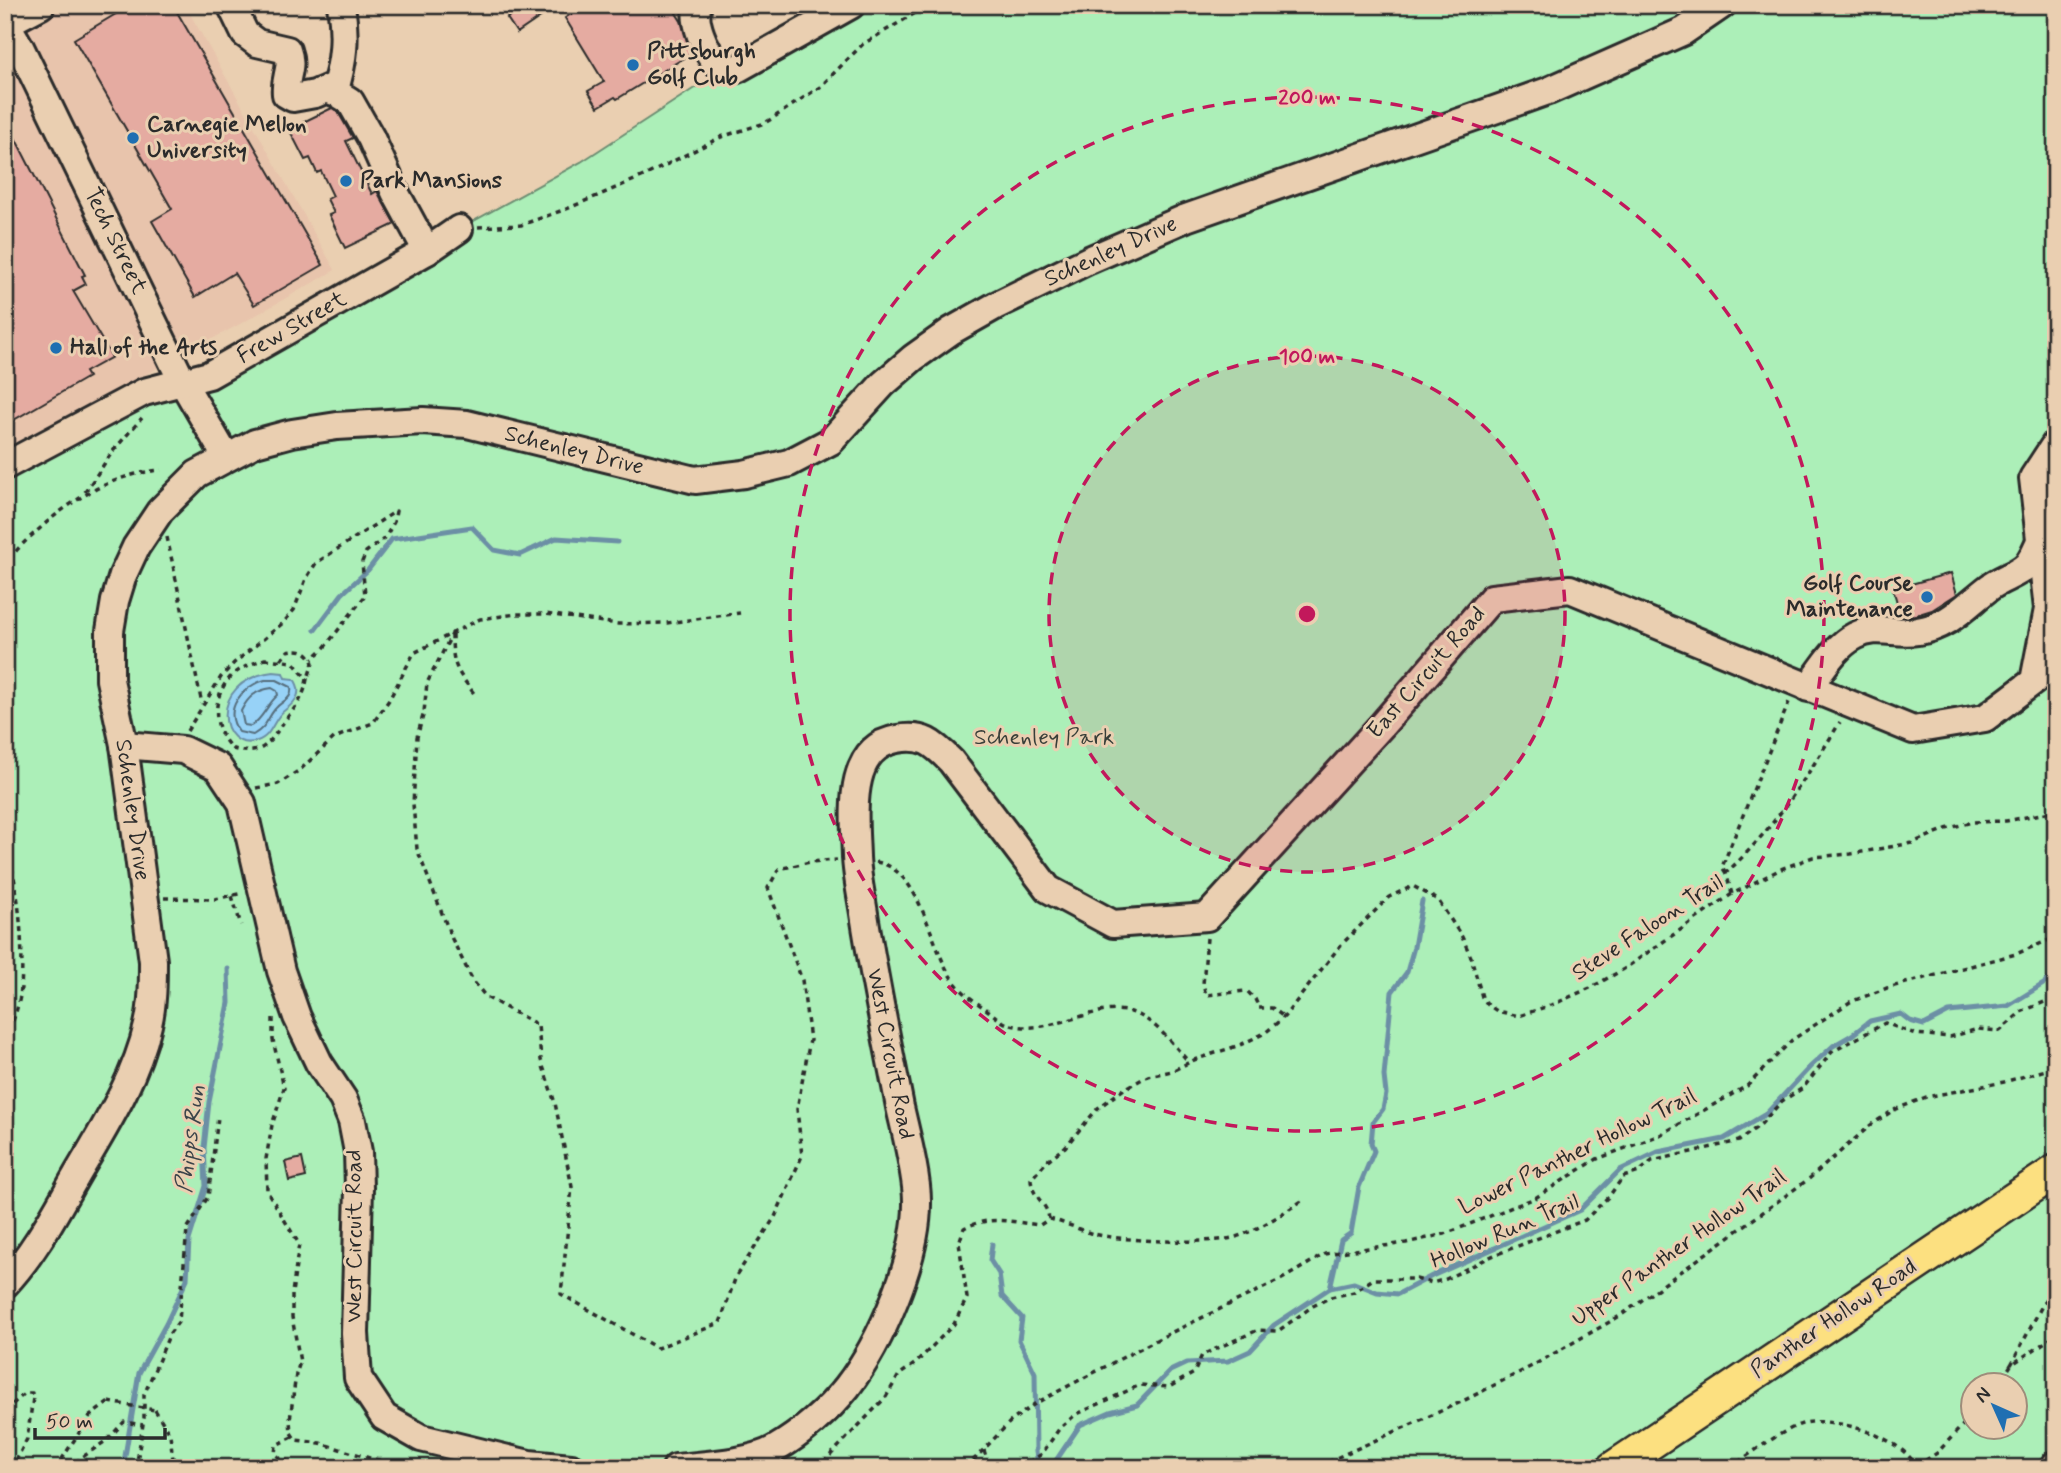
<svg xmlns="http://www.w3.org/2000/svg" width="2061" height="1473" font-family="Mynerve,sans-serif">
<style>
.built{fill:#e8c4ac}
.green{fill:#acefb8;stroke:#6c8d72;stroke-width:2;fill-rule:evenodd}
.water{fill:#97d2f7;stroke:#6c8fa5;stroke-width:2}
.lines{fill:none;stroke-linecap:round;stroke-linejoin:round}
.shore{stroke:#566e7d;stroke-width:2}
.stream{stroke:#6c8fa5;stroke-width:5}
.building{fill:#e5aba1;stroke:#2b2b2b;stroke-width:2}
.minor-casing{stroke:#2b2b2b;stroke-width:32}
.major-casing{stroke:#2b2b2b;stroke-width:37}
.path{stroke:#2b2b2b;stroke-width:3.5;stroke-dasharray:5 5;stroke-linecap:butt}
.minor{stroke:#eacfb1;stroke-width:26}
.major{stroke:#fce080;stroke-width:32}
.path-bridge{stroke:#2b2b2b;stroke-width:3.5;stroke-dasharray:5 5;stroke-linecap:butt}
.ring{fill:none;stroke:#c2185b;stroke-width:3.5;stroke-dasharray:12 9}
.poi-dot{fill:#1f6fb2;stroke:#eacfb1;stroke-width:2.5}
.labels{text-anchor:middle;dominant-baseline:central;stroke-width:6;stroke-linejoin:round;paint-order:stroke}
.poi-label{font-size:23px;font-weight:bold;fill:#2b2b2b;stroke:#eacfb1;text-anchor:start}
.street-label{font-size:23px;fill:#2b2b2b;stroke:#eacfb1}
.park-label{font-size:23px;fill:#383f39;stroke:#eacfb1}
.water-label{font-size:24px;font-style:italic;fill:#3b444a;stroke:#eacfb1}
.centre{fill:#c2185b;stroke:#eacfb1;stroke-width:3.5}
.ring-label{font-size:21px;text-anchor:middle;font-weight:bold;fill:#c2185b;stroke:#eacfb1;stroke-width:6;stroke-linejoin:round;paint-order:stroke}
</style>
<rect width="100%" height="100%" fill="#eacfb1"/>
<filter id="ink" filterUnits="userSpaceOnUse"><feTurbulence type="fractalNoise" baseFrequency=".0143" numOctaves="2"/><feDisplacementMap in="SourceGraphic" scale="14" xChannelSelector="R" yChannelSelector="G"/><feConvolveMatrix kernelMatrix="1 2 1 2 8 2 1 2 1" color-interpolation-filters="sRGB"/></filter>
<g filter="url(#ink)">
<!-- built -->
<polygon class="built" points="5,5 185,5 335,270 251,318 5,450"/>
<!-- green -->
<path class="green" d="M 822,5 L 2056,5 L 2056,1468 L 5,1468 L 5,479 L 581,162 ZM 1974,1386 L 2016,1386 L 2016,1428 L 1974,1428 Z"/>
<!-- water -->
<path class="water" d="M 273,672 L 283,673 L 285,678 L 294,679 C 303,692 297,701 285,710 C 273,718 273,736 257,741 C 220,754 205,681 273,672 Z"/>
<g class="lines">
<!-- shore -->
<g class="shore">
<path d="M 265,680 L 277,680 L 291,687 C 293,700 282,700 275,709 C 266,720 268,726 253,735 L 239,732 C 222,709 242,687 265,680 Z"/>
<path d="M 272,688 L 277,691 L 278,695 C 267,704 263,719 251,726 L 244,725 L 241,711 C 248,697 256,690 272,688 Z"/>
</g>
<!-- stream -->
<g class="stream">
<polyline points="315,630 342,594 368,570 392,539 472,527 494,550 520,555 556,538 617,542"/>
<polyline points="992,1244 990,1260 999,1274 1002,1296 1022,1318 1019,1340 1035,1373 1036,1452 1039,1468"/>
<polyline points="1330,1288 1341,1240 1351,1233 1359,1187 1374,1151 1371,1144 1373,1122 1383,1109 1386,1094 1384,1076 1392,992 1407,972 1414,947 1422,901"/>
<polyline points="123,1468 139,1373 166,1324 187,1279 189,1240 206,1186 204,1148 209,1102 229,1003 228,969"/>
<polyline points="1051,1468 1080,1425 1110,1412 1137,1405 1170,1371 1187,1363 1228,1361 1250,1351 1274,1325 1330,1288 1354,1283 1377,1292 1398,1294 1432,1276 1580,1210 1620,1170 1658,1152 1724,1139 1766,1114 1810,1067 1833,1046 1852,1035 1870,1021 1901,1014 1910,1021 1924,1025 1949,1012 2008,1006 2045,983 2056,972"/>
</g>
</g>
<!-- building -->
<g class="building">
<polygon points="131,5 173,5 323,265 254,305 234,273 195,297 152,221 172,209 74,39"/>
<polygon points="526,5 558,5 517,33 507,18"/>
<polygon points="585,5 671,5 681,21 692,53 617,99 615,97 598,107 588,91 604,82 565,18"/>
<polygon points="332,108 338,112 353,138 346,141 372,194 377,191 395,224 345,248 329,215 334,213 327,199 333,196 321,171 317,173 310,158 305,160 289,129"/>
<polygon points="5,118 85,275 82,276 86,284 73,291 112,357 85,372 88,377 5,425"/>
<polygon points="1951,573 1957,594 1932,610 1916,615 1901,616 1893,589"/>
<polygon points="302,1158 306,1177 289,1181 285,1162"/>
</g>
<g class="lines">
<defs>
<g id="minor">
<path d="M 231,5 L 245,34 L 257,43 L 287,50 C 294,69 284,76 286,94 L 293,98 L 315,94 L 329,88 L 350,101 L 371,138 L 395,192 L 427,251"/>
<path d="M 698,5 C 692,21 705,50 716,62 C 722,68 729,69 737,69 L 851,5"/>
<polyline points="6,23 20,47 182,381 226,457"/>
<polyline points="5,24 41,5"/>
<path d="M 334,92 C 344,62 346,36 341,5"/>
<polyline points="5,466 144,392 209,375 427,251 459,229"/>
<path d="M 1808,688 C 1821,671 1835,646 1855,636 C 1877,624 1895,635 1918,631 C 1949,627 1967,604 1990,587 C 2002,578 2017,575 2027,565 C 2033,558 2036,549 2040,541"/>
<polyline points="124,745 183,750 218,767 242,803 281,971 297,1017 319,1063 343,1099 352,1121 358,1152 359,1188 355,1333 358,1378 384,1417 421,1438 529,1464 571,1468"/>
<path d="M 5,1284 C 36,1251 57,1209 79,1171 C 106,1125 136,1078 148,1025 C 153,1004 153,982 153,961 L 124,745 L 110,680 L 110,631 L 115,601 L 123,575 L 136,547 L 160,511 L 197,474 L 255,443 L 292,433 L 337,426 L 423,421 L 467,424 L 695,480 L 744,474 L 789,463 L 831,441 L 883,384 L 913,358 L 951,331 L 997,305 L 1089,260 L 1186,218 L 1548,91 L 1684,31 L 1722,5"/>
<path d="M 676,1468 C 704,1465 751,1463 775,1449 C 801,1434 828,1411 847,1387 C 881,1343 918,1257 917,1201 C 917,1175 906,1134 900,1107 C 888,1045 875,983 865,920 C 862,899 857,878 856,857 C 855,818 845,748 897,739 C 923,734 933,743 951,761 L 1048,889 L 1113,924 L 1207,917 L 1383,724 L 1492,598 L 1570,589 L 1913,730 L 1985,718 L 2034,681 L 2048,609 L 2033,478 L 2056,443"/>
<polyline points="2053,1468 2056,1464"/>
</g>
<polyline id="major" points="1613,1468 2056,1171"/>
</defs>
<!-- minor casing -->
<use href="#minor" class="minor-casing"/>
<!-- major casing -->
<use href="#major" class="major-casing"/>
<!-- path -->
<g class="path">
<polyline points="478,227 521,225 569,208 646,175 721,137 765,123 820,87 863,44 929,5"/>
<polyline points="85,492 113,451 142,418"/>
<polyline points="167,537 202,704"/>
<path d="M 5,568 C 11,554 25,541 37,531 C 72,499 113,474 161,470"/>
<polyline points="453,632 427,683 424,712 417,737 413,804 417,849 452,939 473,981 486,997 538,1025 541,1060 555,1103 572,1187 561,1294 657,1348 720,1323 736,1276 775,1217 802,1156 797,1109 810,1040 802,980 768,888 779,869 810,862 837,860"/>
<path d="M 452,634 C 452,667 457,671 476,696"/>
<path d="M 265,659 L 293,662 L 307,679 C 304,697 297,705 286,719 C 270,740 265,758 233,749 C 210,729 212,692 234,674 C 244,666 254,663 265,659 Z"/>
<path d="M 281,660 L 288,651 C 300,648 309,651 313,663 L 308,678"/>
<polyline points="187,731 221,677 234,663 283,623 294,610 306,579 316,563 396,511 394,522 385,538 366,552 362,562 365,596 324,648 312,659"/>
<polyline points="256,788 278,784 300,770 334,738 373,723 389,700 414,653 480,619 517,614 546,614 618,624 667,623 740,613"/>
<path d="M 5,849 C 20,878 25,963 20,996 C 17,1012 10,1028 5,1044"/>
<path d="M 876,862 C 920,868 930,945 951,977 C 959,990 974,1001 986,1009 C 993,1014 1001,1022 1008,1024 C 1051,1038 1095,1000 1134,1013 C 1156,1021 1174,1046 1189,1062"/>
<polyline points="1726,873 1722,867 1789,702"/>
<path d="M 1732,894 L 1726,873 C 1775,828 1806,778 1840,722"/>
<polyline points="232,896 241,925"/>
<polyline points="164,898 215,899 243,893"/>
<polyline points="1207,938 1203,984 1206,995 1247,991 1255,999 1259,1008 1272,1008 1284,1017"/>
<polyline points="273,1018 273,1040 284,1088 272,1125 266,1159 267,1191 299,1244 292,1293 292,1317 300,1362 296,1374 290,1420 291,1433 296,1440 320,1443 373,1459 429,1468"/>
<path d="M 1049,1219 C 1063,1222 1076,1228 1090,1233 C 1117,1241 1209,1245 1236,1237 C 1260,1229 1282,1214 1303,1200"/>
<polyline points="2011,1365 2046,1298 2056,1259"/>
<polyline points="1998,1386 2011,1365 2056,1335"/>
<polyline points="155,1410 170,1434 174,1468"/>
<polyline points="5,1411 25,1393 32,1393 33,1398 27,1439 12,1468"/>
<polyline points="293,1437 276,1445 275,1454 281,1459 306,1468"/>
<polyline points="984,1450 989,1468"/>
<polyline points="1917,1466 1937,1453 1974,1413"/>
<polyline points="989,1467 1029,1462 1042,1454 1059,1429 1075,1415 1140,1385 1169,1387 1194,1373 1202,1355 1258,1330 1278,1331 1313,1306 1331,1297 1354,1292 1373,1279 1416,1279 1432,1283 1446,1279 1492,1256 1585,1220 1610,1195 1623,1177 1639,1172 1652,1161 1739,1141 1761,1124 1782,1101 1803,1088 1832,1052 1885,1023 1915,1034 1950,1037 1978,1029 2000,1031 2021,1012 2056,997"/>
<polyline points="56,1468 90,1416 109,1402"/>
<polyline points="67,1468 107,1440 124,1422 143,1425"/>
<polyline points="136,1468 144,1418 144,1395 170,1333 179,1321 187,1229 208,1197 218,1117"/>
<path d="M 815,1468 L 820,1466 L 886,1397 L 899,1375 L 916,1363 L 954,1324 L 967,1298 L 959,1243 L 964,1228 C 991,1215 1011,1222 1040,1225 L 1049,1219 C 1047,1201 1032,1199 1031,1179 L 1049,1159 L 1065,1147 L 1098,1108 L 1124,1089 L 1148,1076 L 1172,1071 L 1194,1060 L 1240,1045 L 1265,1033 L 1284,1017 L 1340,946 L 1389,897 L 1413,886 L 1438,900 L 1462,937 L 1471,957 L 1482,997 L 1488,1005 L 1497,1011 L 1519,1016 L 1554,1004 L 1590,988 L 1624,969 L 1732,894 L 1781,869 L 1813,857 L 1851,854 L 1912,843 L 1946,829 L 1972,822 L 2006,821 L 2056,811"/>
<polyline points="966,1468 1010,1422 1036,1403 1158,1339 1282,1279 1325,1254 1406,1243 1445,1234 1535,1198 1597,1159 1660,1135 1747,1086 1792,1040 1850,1002 1887,988 2016,954 2056,937"/>
<polyline points="1320,1468 1336,1458 1461,1402 1532,1366 1620,1316 1810,1178 1872,1124 1894,1110 1926,1097 2004,1082 2056,1067"/>
<path d="M 1730,1468 C 1747,1456 1791,1423 1811,1422 C 1842,1419 1903,1438 1917,1468"/>
</g>
<!-- minor -->
<use href="#minor" class="minor"/>
<!-- major -->
<use href="#major" class="major"/>
<!-- path-bridge -->
<polyline class="path-bridge" points="109,1402 155,1410"/>
</g>
</g>
<!-- distance rings -->
<circle cx="1307" cy="614" r="258" fill="#c2185b" fill-opacity=".12"/>
<g class="ring">
<circle cx="1307" cy="614" r="258"/>
<circle cx="1307" cy="614" r="517"/>
</g>
<!-- markers -->
<g class="poi-dot">
<circle cx="633" cy="65" r="7"/>
<circle cx="133" cy="138" r="7"/>
<circle cx="346" cy="181" r="7"/>
<circle cx="56" cy="348" r="7"/>
<circle cx="1927" cy="597" r="7"/>
</g>
<g class="labels">
<!-- poi labels -->
<g class="poi-label">
<text x="647" y="52">Pittsburgh<tspan x="647" dy="26">Golf Club</tspan></text>
<text x="147" y="125">Carnegie Mellon<tspan x="147" dy="26">University</tspan></text>
<text x="360" y="181">Park Mansions</text>
<text x="70" y="348">Hall of the Arts</text>
<text x="1913" y="584" text-anchor="end">Golf Course<tspan x="1913" dy="26">Maintenance</tspan></text>
</g>
<!-- street labels -->
<g class="street-label">
<text transform="translate(115 241) rotate(64)">Tech Street</text>
<text transform="translate(1111 252) rotate(-24)">Schenley Drive</text>
<text transform="translate(292 328) rotate(-30)">Frew Street</text>
<text transform="translate(574 451) rotate(14)">Schenley Drive</text>
<text transform="translate(1427 673) rotate(-49)">East Circuit Road</text>
<text transform="translate(132 810) rotate(82)">Schenley Drive</text>
<text transform="translate(1648 928) rotate(-33)">Steve Faloon Trail</text>
<text transform="translate(890 1054) rotate(79)">West Circuit Road</text>
<text transform="translate(1578 1152) rotate(-26)">Lower Panther Hollow Trail</text>
<text transform="translate(1505 1232) rotate(-23)">Hollow Run Trail</text>
<text transform="translate(355 1236) rotate(-90)">West Circuit Road</text>
<text transform="translate(1679 1248) rotate(-35)">Upper Panther Hollow Trail</text>
<text transform="translate(1834 1319) rotate(-34)">Panther Hollow Road</text>
</g>
<!-- park labels -->
<g class="park-label">
<text x="1044" y="738">Schenley Park</text>
</g>
<!-- water labels -->
<g class="water-label">
<text transform="translate(191 1139) rotate(-83)">Phipps Run</text>
</g>
</g>
<circle cx="1307" cy="614" r="10" class="centre"/>
<g class="ring-label">
<text x="1307" y="104">200 m</text>
<text x="1307" y="363">100 m</text>
</g>
<!-- margin -->
<rect width="2061" height="1473" fill="none" stroke="#eacfb1" stroke-width="28"/>
<rect x="14" y="14" width="2033" height="1445" fill="none" stroke="#2b2b2b" stroke-width="2.5" filter="url(#ink)"/>
<!-- north arrow -->
<g transform="translate(1994 1406) rotate(315)"><circle r="33" fill="#eacfb1" stroke="#9e8d7b" stroke-width="2"/>
<path d="M0-5L12 26L0 18L-12 26Z" fill="#1f6fb2"/>
<text y="-10" font-size="19" font-weight="bold" text-anchor="middle" fill="#2b2b2b">N</text>
</g>
<!-- scale -->
<path d="M35 1428v10h130v-10" fill="none" stroke="#2b2b2b" stroke-width="3.5"/>
<text x="46" y="1428" font-size="21" fill="#2b2b2b" stroke="#eacfb1" stroke-width="5" paint-order="stroke">50 m</text>
</svg>
